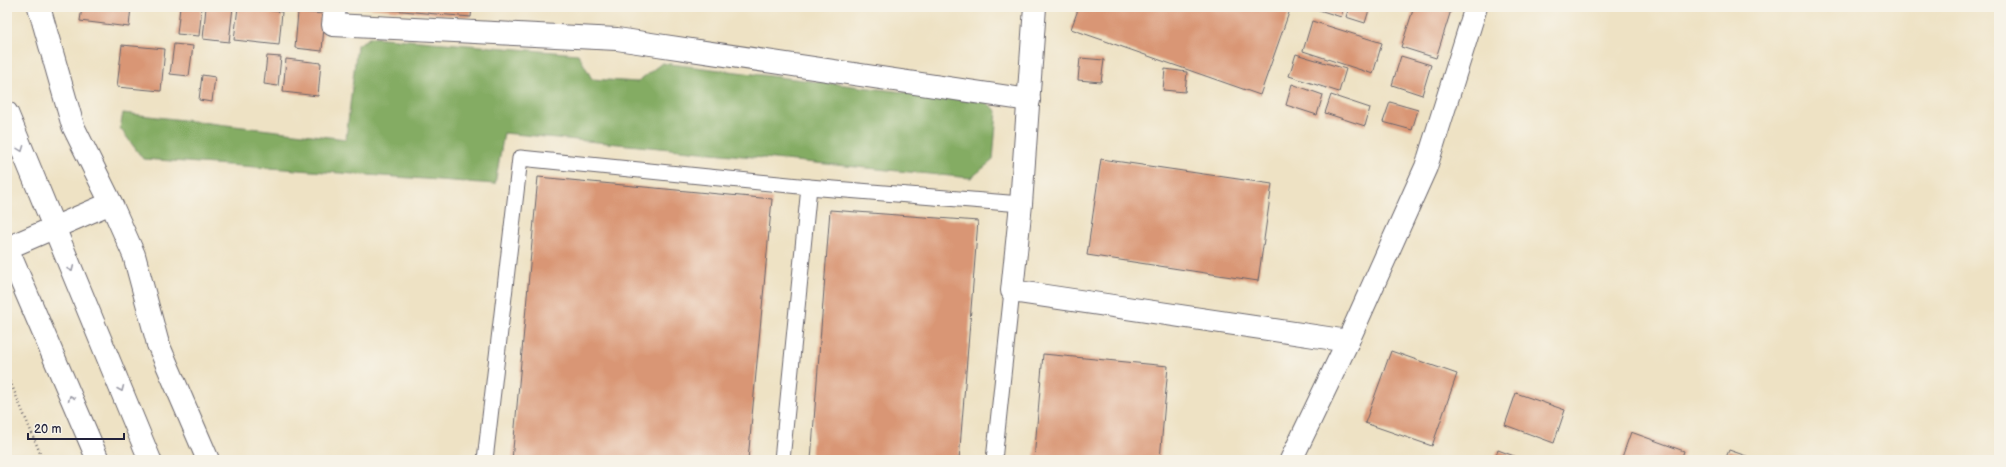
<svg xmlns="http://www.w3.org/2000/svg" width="2006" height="467" font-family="'Balsamiq Sans',sans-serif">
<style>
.forest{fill:#84ac63;stroke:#53674f}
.building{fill:#d99675}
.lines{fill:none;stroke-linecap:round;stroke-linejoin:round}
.service-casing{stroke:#69656b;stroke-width:17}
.minor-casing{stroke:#69656b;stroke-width:24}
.tertiary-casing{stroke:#69656b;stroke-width:24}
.path{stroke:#69656b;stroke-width:2.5;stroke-dasharray:1 3;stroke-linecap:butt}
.service{stroke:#fff;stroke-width:15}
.minor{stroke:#fff;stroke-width:22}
.tertiary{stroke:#fff;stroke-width:22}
.oneway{stroke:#9c9ca7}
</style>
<rect width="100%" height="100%" fill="#f7f3e8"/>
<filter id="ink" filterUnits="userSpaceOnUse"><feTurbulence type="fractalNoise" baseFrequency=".025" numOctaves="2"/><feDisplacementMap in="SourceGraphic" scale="8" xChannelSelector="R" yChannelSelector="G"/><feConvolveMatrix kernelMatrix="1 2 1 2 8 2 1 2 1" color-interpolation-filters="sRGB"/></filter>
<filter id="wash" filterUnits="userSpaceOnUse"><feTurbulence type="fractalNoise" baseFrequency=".012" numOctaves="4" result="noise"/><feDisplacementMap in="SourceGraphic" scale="16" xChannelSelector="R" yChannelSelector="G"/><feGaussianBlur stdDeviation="0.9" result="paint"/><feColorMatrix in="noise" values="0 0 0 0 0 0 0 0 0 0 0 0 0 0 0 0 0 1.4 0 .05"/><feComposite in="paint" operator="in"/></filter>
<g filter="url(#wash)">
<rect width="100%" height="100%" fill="#eee2c4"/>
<!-- forest -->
<polygon class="forest" points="371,37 578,54 592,79 637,82 662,63 986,102 997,111 993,160 971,178 504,133 495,184 143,159 120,128 123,113 346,139 357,45"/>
<g id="blocks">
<!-- building -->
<g class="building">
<polygon points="82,7 131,7 129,27 80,21"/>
<polygon points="180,7 202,7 199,36 177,34"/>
<polygon points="206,7 233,7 229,42 203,39"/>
<polygon points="238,7 282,12 279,45 234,40"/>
<polygon points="357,7 472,7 471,17"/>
<polygon points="1079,7 1291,7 1260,95 1071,29"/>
<polygon points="1310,7 1344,7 1341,17"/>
<polygon points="1349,7 1370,7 1365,23 1346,17"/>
<polygon points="1414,7 1452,7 1436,58 1401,47"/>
<polygon points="298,12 325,14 322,51 295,48"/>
<polygon points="1312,21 1382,43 1373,74 1303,51"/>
<polygon points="174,44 193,46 189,76 170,74"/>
<polygon points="122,45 165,49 161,91 117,87"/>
<polygon points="1296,54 1346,69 1339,92 1289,76"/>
<polygon points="267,56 281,57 278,86 264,84"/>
<polygon points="1401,56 1431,65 1422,95 1392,85"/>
<polygon points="1080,58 1104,60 1101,82 1078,80"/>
<polygon points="286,59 321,63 318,96 283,92"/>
<polygon points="1165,69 1187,72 1185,92 1163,90"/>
<polygon points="202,75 215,77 212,102 199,100"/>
<polygon points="1292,84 1323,95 1317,115 1286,105"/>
<polygon points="1331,95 1370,108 1365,126 1325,113"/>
<polygon points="1390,102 1418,110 1412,130 1383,122"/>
<polygon points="1101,159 1272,184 1258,281 1087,255"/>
<polygon points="538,177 772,199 748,460 512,460"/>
<polygon points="830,210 978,221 959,460 811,460"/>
<polygon points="1391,351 1457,374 1432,446 1365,423"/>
<polygon points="1043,354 1168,366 1160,460 1034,460"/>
<polygon points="1516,393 1565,410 1554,443 1505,425"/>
<polygon points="1631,432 1684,451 1681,460 1621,460"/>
<polygon points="1498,450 1525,460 1494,460"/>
<polygon points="1729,450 1758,460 1725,460"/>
</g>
</g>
</g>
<g filter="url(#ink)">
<use href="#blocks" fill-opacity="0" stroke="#69656b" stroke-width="1"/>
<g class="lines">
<defs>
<g id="service">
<polyline points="485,460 520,158 809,187 1021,204"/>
<polyline points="782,460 809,187"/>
<polyline points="994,460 1012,291"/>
</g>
<g id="minor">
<polyline points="39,7 73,126 111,203 134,255 158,344"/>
<polyline points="335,7 333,25 617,39 1029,100"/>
<polyline points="1035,7 1021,204 1012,291 1348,341"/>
<polyline points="7,248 111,203"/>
</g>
<g id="tertiary">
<polyline points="7,113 150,460"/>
<polyline points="7,248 98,460"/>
<polyline points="158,344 208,460"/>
<polyline points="1291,460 1348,341 1426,167 1476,7"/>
</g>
</defs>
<!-- service casing -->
<use href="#service" class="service-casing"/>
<!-- minor casing -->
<use href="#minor" class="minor-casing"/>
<!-- tertiary casing -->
<use href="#tertiary" class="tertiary-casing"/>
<!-- path -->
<polyline class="path" points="7,374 43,460"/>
<!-- service -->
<use href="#service" class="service"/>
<!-- minor -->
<use href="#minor" class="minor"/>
<!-- tertiary -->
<use href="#tertiary" class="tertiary"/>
</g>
<!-- one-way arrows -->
<defs><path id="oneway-chevron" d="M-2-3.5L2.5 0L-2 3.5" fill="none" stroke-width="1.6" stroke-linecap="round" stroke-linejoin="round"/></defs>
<g class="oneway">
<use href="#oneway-chevron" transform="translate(21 149) rotate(69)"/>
<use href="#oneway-chevron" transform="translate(71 269) rotate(67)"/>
<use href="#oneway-chevron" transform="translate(121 389) rotate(67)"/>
<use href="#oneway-chevron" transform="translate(71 398) rotate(-113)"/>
</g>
</g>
<!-- margin -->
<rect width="2006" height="467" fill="none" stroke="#f7f3e8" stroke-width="24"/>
<!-- scale -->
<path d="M28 433v6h96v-6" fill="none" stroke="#22223b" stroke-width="2"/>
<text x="34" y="433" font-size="12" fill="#22223b" stroke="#f7f3e8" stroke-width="3" paint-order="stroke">20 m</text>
</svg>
